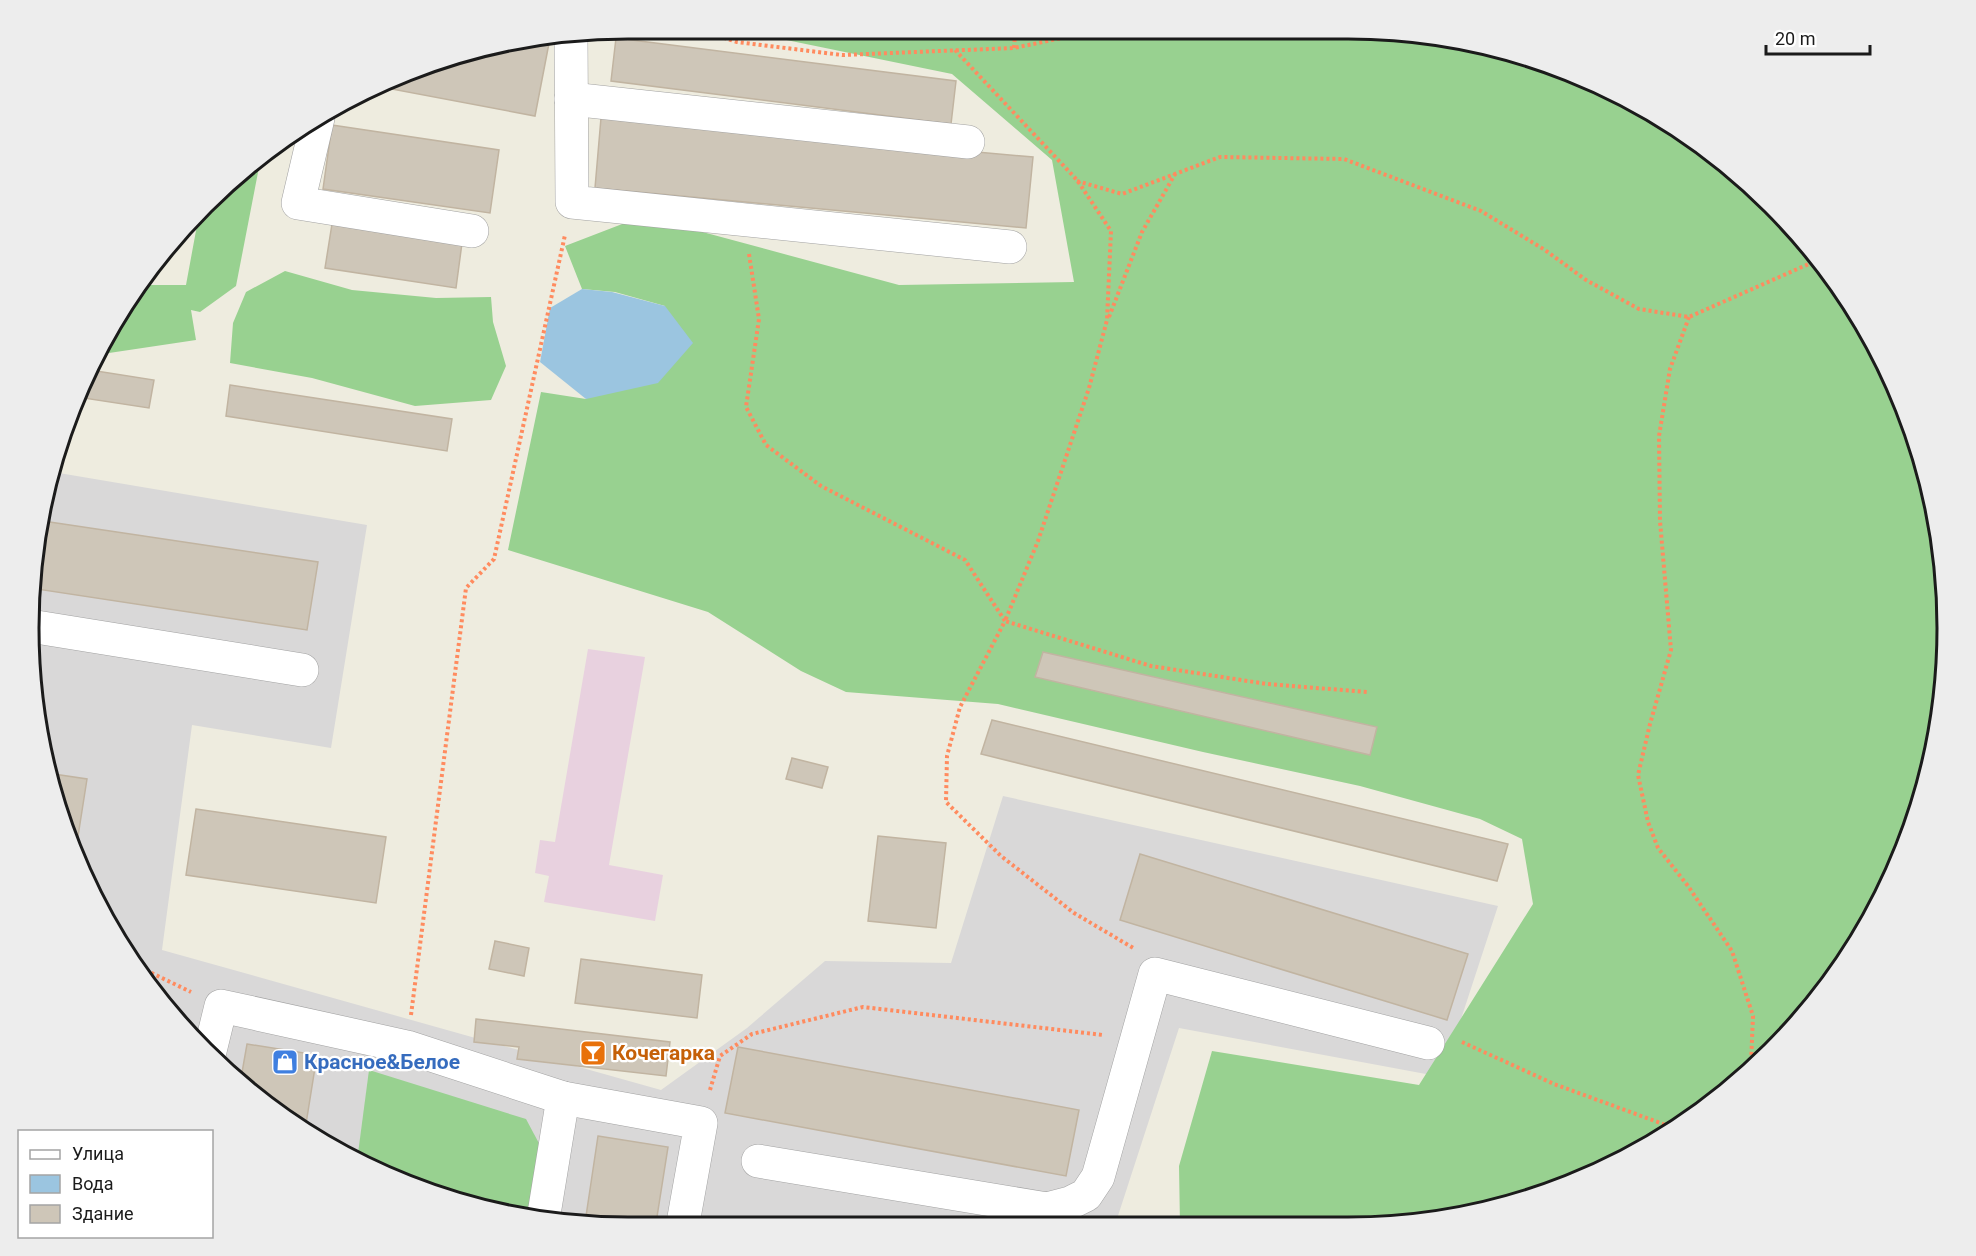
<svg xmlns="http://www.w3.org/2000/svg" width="1976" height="1256" font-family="Roboto,sans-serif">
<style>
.residential{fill:#d9d8d8}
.industrial{fill:#e8d1df}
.forest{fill:#98d190}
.water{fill:#9bc5e0}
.building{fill:#cec6b8;stroke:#c1b4a1;stroke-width:1.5}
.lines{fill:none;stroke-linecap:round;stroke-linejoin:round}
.minor-casing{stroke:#a2a2a2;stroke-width:34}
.path{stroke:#ff8b5f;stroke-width:4;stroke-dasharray:3 3;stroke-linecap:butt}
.minor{stroke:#fff;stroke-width:33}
.labels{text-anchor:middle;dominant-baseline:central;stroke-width:4.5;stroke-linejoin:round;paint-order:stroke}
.food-label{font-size:21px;font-weight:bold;fill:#c56008;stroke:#fff;text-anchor:start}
.shop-label{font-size:21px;font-weight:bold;fill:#366cbe;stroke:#fff;text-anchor:start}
.rim{fill:none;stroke:#1b1b1b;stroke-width:3}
</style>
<rect width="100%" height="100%" fill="#eeecdf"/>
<!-- residential -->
<polygon class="residential" points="53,472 367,525 331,748 192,725 162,950 661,1090 747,1028 825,961 951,963 1003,796 1498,906 1442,1077 1179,1028 1115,1225 550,1222 398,1182 328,1147 233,1079 177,1023 109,928 49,783 30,668 30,589"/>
<!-- industrial -->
<polygon class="industrial" points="588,649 645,657 609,865 663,875 655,921 544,902 549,876 535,873 540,840 555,842"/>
<!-- forest -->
<g class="forest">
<polygon points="757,34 1427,34 1578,74 1648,109 1743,177 1823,263 1886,363 1927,473 1946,588 1942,706 1916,820 1867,927 1799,1023 1713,1103 1613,1166 1503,1207 1387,1226 1180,1225 1179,1166 1212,1051 1419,1085 1533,904 1522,839 1480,819 1360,786 1203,752 998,704 846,692 801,671 708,612 508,550 541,392 586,399 665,306 615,292 582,289 565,246 643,216 899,285 1074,282 1052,160 952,74"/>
<polygon points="261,157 236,286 200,312 191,310 196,340 109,353 99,350 109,329 138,285 186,285 200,209"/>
<polygon points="285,271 352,290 436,298 491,297 493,322 506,366 491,400 415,406 312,378 230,363 233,323 246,292"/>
<polygon points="369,1070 526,1119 542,1149 528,1217 398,1182 357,1161"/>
</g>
<!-- water -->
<polygon class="water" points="582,289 612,292 665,306 693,343 658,383 586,399 540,362 550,308"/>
<!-- building -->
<g class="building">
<polygon points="538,36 550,38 535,116 381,87 436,60"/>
<polygon points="616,38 956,81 951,124 611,81"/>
<polygon points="601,118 1033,157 1026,228 595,188"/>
<polygon points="332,125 499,150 490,213 323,189"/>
<polygon points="332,224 462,243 456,288 325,268"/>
<polygon points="90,370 154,380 149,408 77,397"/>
<polygon points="230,385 452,419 447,451 226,416"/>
<polygon points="43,521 318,562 307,630 30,588"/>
<polygon points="1043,652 1377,727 1370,755 1035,677"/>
<polygon points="992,720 1508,844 1497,881 981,754"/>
<polygon points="792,758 828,767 822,788 786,779"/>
<polygon points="47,773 87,779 76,849 49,783"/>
<polygon points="196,809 386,837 376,903 186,875"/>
<polygon points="878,836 946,843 936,928 868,921"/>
<polygon points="1140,854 1468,954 1447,1020 1120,920"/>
<polygon points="495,941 529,948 524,976 489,969"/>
<polygon points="581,959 702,975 697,1018 575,1003"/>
<polygon points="476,1019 670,1042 666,1076 517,1059 519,1047 474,1042"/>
<polygon points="247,1044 317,1055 305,1130 240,1084"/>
<polygon points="738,1047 1079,1110 1066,1176 725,1113"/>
<polygon points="598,1136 668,1147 656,1223 585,1223"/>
</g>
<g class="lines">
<defs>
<g id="minor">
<polyline points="571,34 572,202 1010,247"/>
<polyline points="571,99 968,142"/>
<polyline points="318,118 298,203 472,231"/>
<polyline points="30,626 302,670"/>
<polyline points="209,1055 221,1006 407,1047 563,1098 543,1220"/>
<polyline points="563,1098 701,1123 683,1223"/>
<polyline points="758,1161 1047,1209 1054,1222"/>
<polyline points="1028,1225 1047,1209 1070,1203 1086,1195 1098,1177 1155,974 1428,1043"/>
</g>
</defs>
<!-- minor casing -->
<use href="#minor" class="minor-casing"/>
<!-- path -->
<g class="path">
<polyline points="712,34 737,42 842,55 1014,48 1081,34"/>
<polyline points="1014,48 1015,34"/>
<polyline points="955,50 1077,180 1111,231 1107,320 1089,388 1038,541 1005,621 1151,666 1267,684 1367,692"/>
<polyline points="1077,181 1122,194 1220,157 1344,159 1481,211 1545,250 1586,280 1639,309 1689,317 1820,259"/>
<polyline points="749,254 759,319 746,407 766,445 821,486 965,560 1005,621 960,707 947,756 946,802 1001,856 1074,913 1135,949"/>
<polyline points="1109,317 1142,232 1175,174"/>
<polyline points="1689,317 1670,369 1659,436 1660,521 1671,650 1650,724 1638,775 1648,822 1658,848 1688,886 1732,951 1753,1016 1751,1063"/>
<polyline points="135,965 191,992"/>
<polyline points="411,1015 466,588 494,559 565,235"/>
<polyline points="1462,1042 1554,1084 1674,1128"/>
<polyline points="710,1090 720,1056 752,1034 863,1007 1103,1035"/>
<polyline points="1682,1123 1751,1063 1757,1062"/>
</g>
<!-- minor -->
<use href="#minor" class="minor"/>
</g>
<!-- icons -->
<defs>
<symbol id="bar-square" viewBox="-11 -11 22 22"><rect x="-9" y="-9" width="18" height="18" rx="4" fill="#e8710a" stroke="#fff"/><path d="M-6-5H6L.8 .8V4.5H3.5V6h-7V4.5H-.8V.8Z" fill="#fff"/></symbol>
<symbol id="shop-square" viewBox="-11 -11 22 22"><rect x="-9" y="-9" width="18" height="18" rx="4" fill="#3f7fe0" stroke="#fff"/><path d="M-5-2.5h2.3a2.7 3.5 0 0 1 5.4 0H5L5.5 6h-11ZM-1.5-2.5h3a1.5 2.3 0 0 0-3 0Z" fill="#fff"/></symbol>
</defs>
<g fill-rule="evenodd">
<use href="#bar-square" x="578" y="1038" width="30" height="30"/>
<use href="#shop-square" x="270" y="1047" width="30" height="30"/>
</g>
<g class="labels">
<!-- food labels -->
<g class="food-label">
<text x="612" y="1053">Кочегарка</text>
</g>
<!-- shop labels -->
<g class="shop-label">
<text x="304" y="1062">Красное&amp;Белое</text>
</g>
</g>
<!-- crop -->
<path d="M0 0H1976V1256H0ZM628 39H1348A589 589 0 0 1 1937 628V628A589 589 0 0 1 1348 1217H628A589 589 0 0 1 39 628V628A589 589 0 0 1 628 39Z" fill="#ededed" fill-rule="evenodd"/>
<path class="rim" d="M628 39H1348A589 589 0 0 1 1937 628V628A589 589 0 0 1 1348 1217H628A589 589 0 0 1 39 628V628A589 589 0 0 1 628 39Z"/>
<!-- legend -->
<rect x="18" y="1130" width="195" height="108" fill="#ffffff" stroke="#a4a4a4" stroke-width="1.5"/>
<rect x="30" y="1150" width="30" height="9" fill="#ffffff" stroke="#a4a4a4" stroke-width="1.5"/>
<text x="72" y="1160" font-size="18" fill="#1b1b1b">Улица</text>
<rect x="30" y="1175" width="30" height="18" fill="#9bc5e0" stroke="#a4a4a4" stroke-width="1.5"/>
<text x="72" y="1190" font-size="18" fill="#1b1b1b">Вода</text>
<rect x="30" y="1205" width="30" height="18" fill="#cec6b8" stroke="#a4a4a4" stroke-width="1.5"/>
<text x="72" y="1220" font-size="18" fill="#1b1b1b">Здание</text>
<!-- scale -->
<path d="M1766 45v9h104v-9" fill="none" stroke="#1b1b1b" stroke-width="3"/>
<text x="1775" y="45" font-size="18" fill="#1b1b1b" stroke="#ffffff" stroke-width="4.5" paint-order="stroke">20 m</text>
</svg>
